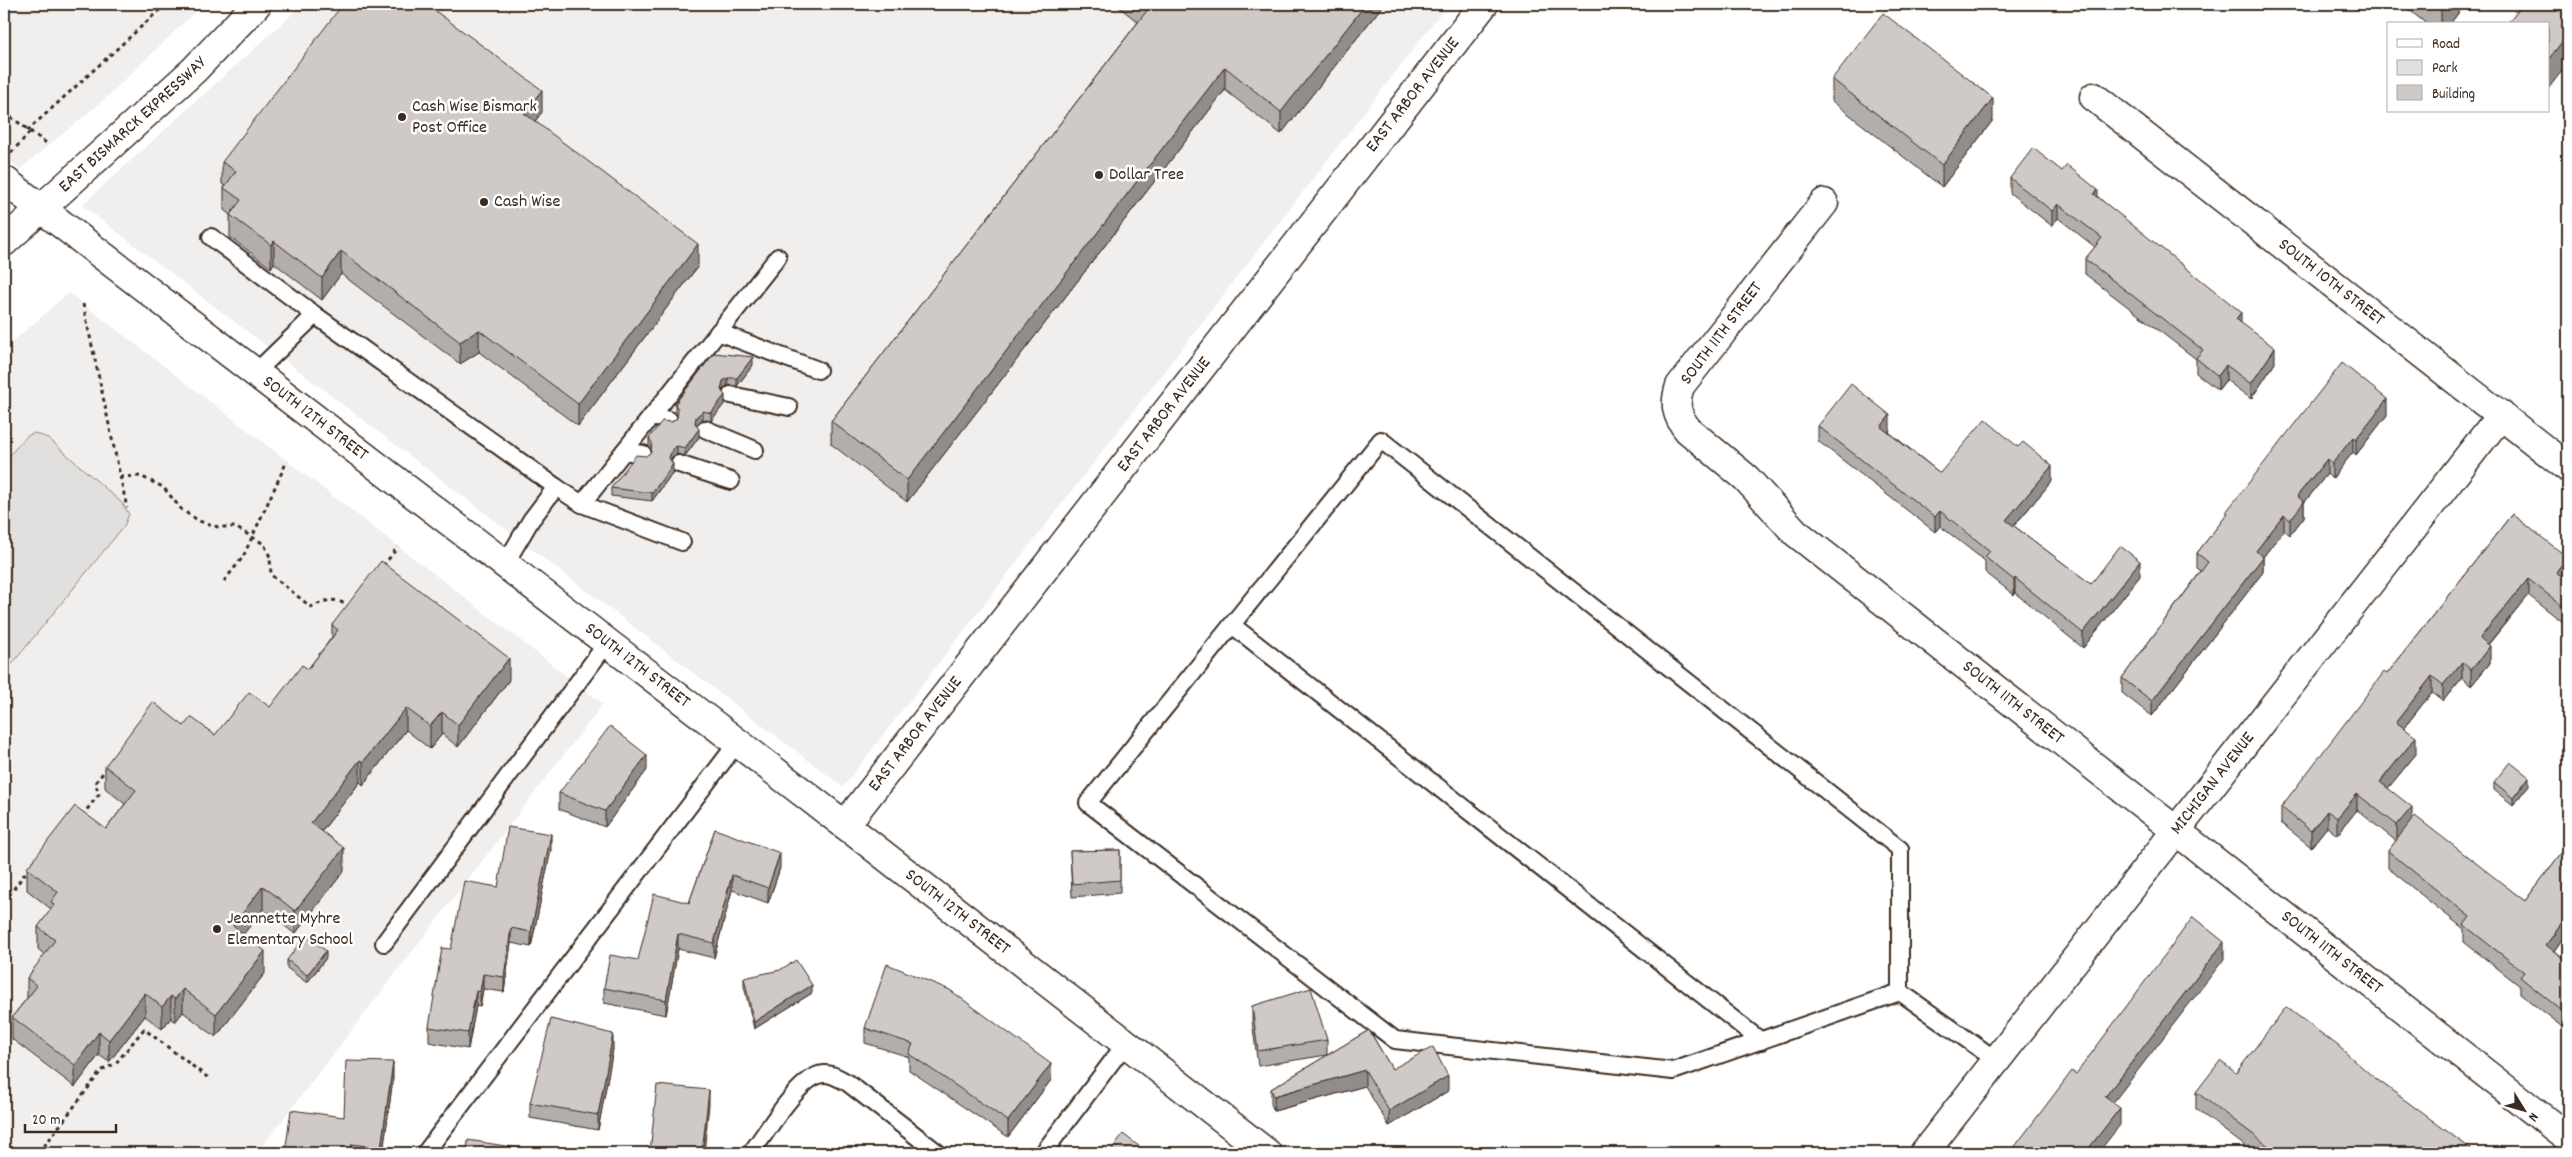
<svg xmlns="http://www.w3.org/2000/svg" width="2572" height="1157" font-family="Dekko,sans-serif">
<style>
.built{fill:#f1efee}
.green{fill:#e2e0de;stroke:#8e857e}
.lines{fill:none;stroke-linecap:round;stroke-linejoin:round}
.service-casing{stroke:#3b2a1e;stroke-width:20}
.minor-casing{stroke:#3b2a1e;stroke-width:31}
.tertiary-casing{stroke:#3b2a1e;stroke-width:31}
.primary-casing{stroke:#3b2a1e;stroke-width:31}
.path{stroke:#3b2a1e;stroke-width:3;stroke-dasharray:4 4;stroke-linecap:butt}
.service{stroke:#fff;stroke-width:16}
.minor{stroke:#fff;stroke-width:28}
.tertiary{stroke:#fff;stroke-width:28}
.primary{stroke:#fff;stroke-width:28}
.wall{fill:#b2aeab;stroke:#3b2a1e}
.shaded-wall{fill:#918d8b;stroke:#3b2a1e}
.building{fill:#cfcac7;stroke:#3b2a1e}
.poi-dot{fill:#3b2a1e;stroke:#fff;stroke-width:2}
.labels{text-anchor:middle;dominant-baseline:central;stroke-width:5;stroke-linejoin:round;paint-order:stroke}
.street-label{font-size:18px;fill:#3b2a1e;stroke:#fff}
.poi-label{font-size:18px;fill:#3b2a1e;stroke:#fff;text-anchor:start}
</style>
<rect width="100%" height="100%" fill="#fff"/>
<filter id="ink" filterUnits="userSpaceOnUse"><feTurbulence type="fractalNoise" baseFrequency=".02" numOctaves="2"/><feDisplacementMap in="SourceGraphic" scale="10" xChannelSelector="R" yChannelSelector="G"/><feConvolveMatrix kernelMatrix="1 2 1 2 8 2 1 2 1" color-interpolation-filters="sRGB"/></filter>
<g filter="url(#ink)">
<!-- built -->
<g class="built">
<polygon points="4,4 203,4 105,99 20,169 4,156"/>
<polygon points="301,4 1448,4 843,787 82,205 290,16"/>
<polygon points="69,293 603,704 257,1153 4,1153 4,349"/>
</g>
<!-- green -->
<polygon class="green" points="34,433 48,438 122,503 129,514 124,526 4,674 4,461 27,436"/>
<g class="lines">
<defs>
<g id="service">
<polyline points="211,237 315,315"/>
<polyline points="718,332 818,370"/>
<polyline points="255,373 315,315 556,487"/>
<polyline points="731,395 789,407"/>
<polyline points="651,417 669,420"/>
<polyline points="705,429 755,450"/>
<polyline points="624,451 643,454"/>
<polyline points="679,464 731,481"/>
<polyline points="682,542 582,504 778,257"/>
<polyline points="505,564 531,520 556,487 582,504"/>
<polyline points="1232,625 1761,1041"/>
<polyline points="384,943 607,643"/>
<polyline points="1900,992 1673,1071 1395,1040 1088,803 1381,440 1900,849 1900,992 1996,1060"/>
<polyline points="425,1153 737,743"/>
<path d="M 751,1153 C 765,1135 799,1076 823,1074 C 832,1073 840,1079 848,1083 L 938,1153"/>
<polyline points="1043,1153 1126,1043"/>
</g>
<g id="minor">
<path id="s1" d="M 2094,97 L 2568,468"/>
<path id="s2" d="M 1824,203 L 1680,386 C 1674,404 1676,415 1688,430 L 1746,478 L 1795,532 L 2568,1138"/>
<path id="s3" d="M 845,825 L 1484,4"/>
<path id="s4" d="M 1924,1153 L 2501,415"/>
</g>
<g id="tertiary">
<path id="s5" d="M 4,180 L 845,825 L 1267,1153"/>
</g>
<g id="primary">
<path id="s6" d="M 4,242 L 194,70 L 257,4"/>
</g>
</defs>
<!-- service casing -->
<use href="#service" class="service-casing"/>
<!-- minor casing -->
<use href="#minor" class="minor-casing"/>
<!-- tertiary casing -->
<use href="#tertiary" class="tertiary-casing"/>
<!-- primary casing -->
<use href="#primary" class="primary-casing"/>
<!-- path -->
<g class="path">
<polyline points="4,112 49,145"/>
<polyline points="27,131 166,4"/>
<polyline points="11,153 30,132"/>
<polyline points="83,304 127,508"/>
<path d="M 120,477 L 140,476 L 163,487 L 182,510 L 199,521 L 218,527 L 235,527 L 264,544 L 270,557 L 271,575 L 311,607 C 327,600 334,596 349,607"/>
<polyline points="383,566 398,547"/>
<polyline points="224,581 243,557 287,461"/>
<polyline points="82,816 99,794 95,783 107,768"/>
<polyline points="4,902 29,868"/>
<polyline points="39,1153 101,1071 116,1063 144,1029 211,1080"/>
</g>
<!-- service -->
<use href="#service" class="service"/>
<!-- minor -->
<use href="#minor" class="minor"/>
<!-- tertiary -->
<use href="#tertiary" class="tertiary"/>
<!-- primary -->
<use href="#primary" class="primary"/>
</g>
<!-- wall -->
<g class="wall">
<polygon points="1115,4 1384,4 1281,134 1225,90 907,502 831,444 831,421 1138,22"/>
<polygon points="2401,4 2465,4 2450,24 2427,24"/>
<polygon points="1832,79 1993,120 1942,187 1832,101"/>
<polygon points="542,112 535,121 698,266 578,426 479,352 460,364 341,274 322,300 274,263 271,268 230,237 230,215 224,210 224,188 225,186 222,184 222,162"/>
<polygon points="2062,171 2098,197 2241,323 2275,363 2251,399 2226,380 2218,390 2196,373 2196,359 2085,274 2085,259 2095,247 2058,218 2052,226 2010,193 2010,178"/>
<polygon points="753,365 737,386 728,385 723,389 723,392 725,403 711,421 703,419 696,425 699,437 685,456 677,454 672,457 671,460 673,472 652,501 611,496 611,488 651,452 651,450 649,446 649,438 677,418 677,416 675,412 675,404"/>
<polygon points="2387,415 2356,455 2353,452 2332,479 2327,474 2304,503 2304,517 2290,535 2284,530 2263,557 2263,572 2152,716 2122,693 2122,678 2201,571 2197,568 2197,553 2226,516 2226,512"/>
<polygon points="1818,426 1890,430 1889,432 1940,473 2052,481 2014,526 2091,584 2140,576 2083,648 2015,593 2014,595 1985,572 1985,561 1940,526 1935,532 1818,441"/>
<polygon points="2512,514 2567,573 2564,578 2568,581 2568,626 2528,595 2488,645 2490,663 2471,686 2462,678 2443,701 2432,692 2404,728 2416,754 2388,788 2412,820 2525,901 2568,844 2568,931 2554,951 2568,962 2566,1030 2520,994 2520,986 2464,942 2464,929 2388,868 2388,851 2396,841 2357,810 2337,835 2327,827 2311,847 2281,823 2281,807 2387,674"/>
<polygon points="332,625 509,680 458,747 442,734 430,749 406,730 363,785 360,782 322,831 344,871 295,934 263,909 243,934 265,973 216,1037 183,1012 175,1022 171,1018 162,1029 145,1016 109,1062 99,1055 75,1087 12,1039 12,1017 27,998 27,978 45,955 38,949 38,927 51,910 51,909 27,890 27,868 106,829 125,804 105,788 105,766 184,726 215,735 270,707 308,669 332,637"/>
<polygon points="647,770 605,827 559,809 559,793"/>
<polygon points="2494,782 2529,785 2513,805 2494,790"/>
<polygon points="715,829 780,868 768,903 732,890 714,958 678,949 666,1015 604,1003 604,988 638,960 689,903"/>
<polygon points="551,849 531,947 511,943 504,992 483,989 480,1007 476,1006 468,1049 429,1042 429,1027 451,949 498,887"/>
<polygon points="1120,850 1120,893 1072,897 1070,851"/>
<polygon points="326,958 307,983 287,968 287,960"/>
<polygon points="744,978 812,993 754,1029 744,986"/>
<polygon points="1252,1006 1327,1040 1327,1055 1258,1066 1252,1021"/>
<polygon points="865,1028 1051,1080 1008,1137 909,1070 909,1057 865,1043"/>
<polygon points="1369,1030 1392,1069 1448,1091 1389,1126 1365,1086 1274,1111 1271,1104 1271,1089"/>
<polygon points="613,1049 598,1130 530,1118 530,1103"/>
<polygon points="2236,1073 2371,1075 2471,1153 2254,1153 2196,1109 2196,1092"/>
<polygon points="393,1078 383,1153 285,1153 344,1117"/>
</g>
<!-- shaded-wall -->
<g class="shaded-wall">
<polygon points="1366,4 1384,4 1281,134 1281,112"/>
<polygon points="2443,4 2465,4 2450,24 2441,24 2441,6"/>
<polygon points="2568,34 2568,63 2548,89 2548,60"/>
<polygon points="1225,67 1225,90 907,502 907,480"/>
<polygon points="542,90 542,112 524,136 524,113"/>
<polygon points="1993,98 1993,120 1942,187 1942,165"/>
<polygon points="2098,190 2098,204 2094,194"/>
<polygon points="2058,204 2058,218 2052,226 2052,211"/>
<polygon points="274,241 274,263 271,268 271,245"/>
<polygon points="698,244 698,266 578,426 578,404"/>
<polygon points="341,251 341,274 322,300 322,278"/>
<polygon points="2241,312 2241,327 2236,319"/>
<polygon points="479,330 479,352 460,364 460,342"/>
<polygon points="2275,348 2275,363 2251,399 2251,384"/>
<polygon points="753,357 753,365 737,386 737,378"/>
<polygon points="2226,365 2226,380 2218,390 2218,376"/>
<polygon points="728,378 728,385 723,389 721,398 721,390 723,381"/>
<polygon points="725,395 725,403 711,421 711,413"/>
<polygon points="2387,399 2387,415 2356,455 2356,439"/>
<polygon points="703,411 703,419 696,425 695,423 696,417"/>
<polygon points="1890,415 1890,430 1881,442 1881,427"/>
<polygon points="699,429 699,437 685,456 685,448"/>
<polygon points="2353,437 2353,452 2332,479 2332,464"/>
<polygon points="677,446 677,454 672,457 669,466 669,458 672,449"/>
<polygon points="2327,459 2327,474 2304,503 2304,517 2290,535 2290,520 2297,496"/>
<polygon points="673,464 673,472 652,501 652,493"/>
<polygon points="2052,466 2052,481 2006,535 2006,520"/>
<polygon points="1940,511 1940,526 1935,532 1935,517"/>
<polygon points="2284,515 2284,530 2256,566 2256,551"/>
<polygon points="2263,557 2263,572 2152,716 2152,701"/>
<polygon points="2567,557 2567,573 2556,588 2556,572"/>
<polygon points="2140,561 2140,576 2083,648 2083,633"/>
<polygon points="2015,578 2015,593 2014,595 2014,580"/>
<polygon points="2528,579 2528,595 2480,654 2480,638"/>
<polygon points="2490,646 2490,663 2471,686 2471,670"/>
<polygon points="509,658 509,680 458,747 458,725"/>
<polygon points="2462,662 2462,678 2443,701 2443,685"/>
<polygon points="2432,676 2432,692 2396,738 2396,722"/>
<polygon points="406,708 406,730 363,785 363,762"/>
<polygon points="442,712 442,734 430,749 430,726"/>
<polygon points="2416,737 2416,754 2380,798 2380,782"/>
<polygon points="647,755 647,770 605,827 605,811"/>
<polygon points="360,760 360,782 311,845 311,823"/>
<polygon points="2529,777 2529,785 2513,805 2513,798"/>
<polygon points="2357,794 2357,810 2337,835 2337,818"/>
<polygon points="2412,807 2412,823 2397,842 2397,825"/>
<polygon points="2327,811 2327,827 2311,847 2311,831"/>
<polygon points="551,834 551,849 531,947 531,932"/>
<polygon points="344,848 344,871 295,934 295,911"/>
<polygon points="780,853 780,868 768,903 768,888"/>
<polygon points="732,875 732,890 714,958 714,943"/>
<polygon points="263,886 263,909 233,948 233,926"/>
<polygon points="2568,915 2568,931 2546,962 2546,945"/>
<polygon points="511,928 511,943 504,992 504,977"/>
<polygon points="678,934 678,949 666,1015 666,1000"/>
<polygon points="2224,942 2224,959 2105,1113 2105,1097"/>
<polygon points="265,951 265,973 216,1037 216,1014"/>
<polygon points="326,951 326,958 307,983 307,975"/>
<polygon points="483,974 483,989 480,1007 480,992"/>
<polygon points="812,985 812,993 754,1029 754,1022"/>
<polygon points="183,989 183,1012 175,1022 175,999"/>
<polygon points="476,991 476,1006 468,1049 468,1033"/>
<polygon points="145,993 145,1016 109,1062 109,1040"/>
<polygon points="171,996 171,1018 162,1029 162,1007"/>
<polygon points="2568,1011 2568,1027 2566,1030 2566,1014"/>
<polygon points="99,1032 99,1055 75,1087 75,1065"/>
<polygon points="613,1034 613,1049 598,1130 598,1115"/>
<polygon points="393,1062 393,1078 383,1153 381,1153 381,1148"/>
<polygon points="1051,1064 1051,1080 1008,1137 1008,1121"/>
<polygon points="1365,1070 1365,1086 1274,1111 1274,1096"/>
<polygon points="1448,1076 1448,1091 1389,1126 1389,1111"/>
<polygon points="709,1090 709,1105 704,1153 702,1153"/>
<polygon points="2120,1108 2120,1125 2098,1153 2085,1153"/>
</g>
<!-- building -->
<g class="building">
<polygon points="343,4 426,4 542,90 524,113 698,244 578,404 479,330 460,342 341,251 322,278 274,241 271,245 230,215 241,200 224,188 236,171 222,162"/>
<polygon points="1144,4 1366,4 1281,112 1225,67 907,480 831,421 1149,8"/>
<polygon points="2522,4 2568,4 2568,34 2548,60 2548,24 2507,24"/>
<polygon points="1883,13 1993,98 1942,165 1832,79"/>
<polygon points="2033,148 2062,171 2067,165 2098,190 2094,194 2241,312 2236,319 2275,348 2251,384 2226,365 2218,376 2196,358 2203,350 2085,259 2102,238 2058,204 2052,211 2010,178"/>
<polygon points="714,353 753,357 737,378 728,378 723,381 721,390 725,395 711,413 703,411 696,417 695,423 699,429 685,448 677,446 672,449 669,458 673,464 652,493 611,488 636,455 646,456 651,452 652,443 649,438 662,421 672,422 677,418 678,409 675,404"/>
<polygon points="2342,363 2387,399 2356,439 2353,437 2332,464 2327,459 2297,496 2304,502 2290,520 2284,515 2256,551 2263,557 2152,701 2122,678 2208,562 2197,553 2228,513 2226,512"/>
<polygon points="1851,384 1890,415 1881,427 1940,473 1985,419 2018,447 2023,442 2052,466 2006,520 2091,584 2120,546 2140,561 2083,633 2015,578 2014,580 1985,557 1990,551 1940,511 1935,517 1818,426"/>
<polygon points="2512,514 2567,557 2556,572 2568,581 2568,610 2528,579 2480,638 2490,646 2471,670 2462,662 2443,685 2432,676 2396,722 2416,737 2380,782 2412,807 2397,825 2357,794 2337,818 2327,811 2311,831 2281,807 2384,672 2387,674"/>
<polygon points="381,561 509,658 458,725 442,712 430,726 406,708 363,762 360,760 311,823 344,848 295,911 263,886 233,926 265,951 216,1014 183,989 175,999 171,996 162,1007 145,993 109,1040 99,1032 75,1065 12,1017 37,986 27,978 55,940 38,927 54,905 51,902 58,892 27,868 75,806 106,829 136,790 105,766 153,702 184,726 191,717 215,735 249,692 270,707 302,665 308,669 338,630 332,625"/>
<polygon points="610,726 647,755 605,811 559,793"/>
<polygon points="2510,762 2529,777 2513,798 2494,782"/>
<polygon points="2415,816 2525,901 2568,844 2568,915 2546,945 2568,962 2568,1011 2566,1014 2520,977 2524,972 2464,925 2470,917 2388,851"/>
<polygon points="508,827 551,834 531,932 511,928 504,977 483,974 480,992 476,991 468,1033 429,1027 442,948 451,949 464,881 498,887"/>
<polygon points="715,829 780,853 768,888 732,875 714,943 678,934 666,1000 604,988 610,955 638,960 654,894 689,903"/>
<polygon points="1120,850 1120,880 1072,884 1070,851"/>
<polygon points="2193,917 2224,942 2105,1097 2120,1108 2085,1153 2010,1153 2072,1071 2076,1074"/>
<polygon points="306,935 326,951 307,975 287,960"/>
<polygon points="796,960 812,985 754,1022 744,978 780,970"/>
<polygon points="887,964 950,990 1051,1064 1008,1121 909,1054 913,1044 865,1028"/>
<polygon points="1311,988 1327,1040 1258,1051 1252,1006"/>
<polygon points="2286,1007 2337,1045 2371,1075 2471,1149 2467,1153 2278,1153 2196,1092 2220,1061 2236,1073"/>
<polygon points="551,1019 613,1034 598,1115 530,1103"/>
<polygon points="1369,1030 1392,1069 1433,1047 1448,1076 1389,1111 1365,1070 1274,1096 1271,1089"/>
<polygon points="346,1061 393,1062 381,1148 352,1144 350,1153 285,1153 291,1110 344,1117"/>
<polygon points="657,1085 709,1090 702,1153 650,1153"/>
<polygon points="1123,1134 1148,1153 1109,1153"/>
<polygon points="468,1140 530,1150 530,1153 467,1153"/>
</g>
</g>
<!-- markers -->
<g class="poi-dot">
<circle cx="402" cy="117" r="5"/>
<circle cx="1099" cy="175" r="5"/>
<circle cx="484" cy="202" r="5"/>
<circle cx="217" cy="929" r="5"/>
</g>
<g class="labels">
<!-- street labels -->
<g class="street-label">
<text stroke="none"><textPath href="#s3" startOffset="925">EAST ARBOR AVENUE</textPath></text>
<text stroke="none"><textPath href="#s6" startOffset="174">EAST BISMARCK EXPRESSWAY</textPath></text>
<text stroke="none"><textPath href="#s1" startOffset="301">SOUTH 10TH STREET</textPath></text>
<text transform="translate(1722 334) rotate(-53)">SOUTH 11TH STREET</text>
<text stroke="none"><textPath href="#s3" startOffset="520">EAST ARBOR AVENUE</textPath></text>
<text stroke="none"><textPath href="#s5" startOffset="392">SOUTH 12TH STREET</textPath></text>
<text stroke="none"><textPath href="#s5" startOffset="798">SOUTH 12TH STREET</textPath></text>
<text stroke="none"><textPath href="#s2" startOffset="705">SOUTH 11TH STREET</textPath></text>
<text stroke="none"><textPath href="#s3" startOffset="115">EAST ARBOR AVENUE</textPath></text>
<text stroke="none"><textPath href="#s4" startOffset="469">MICHIGAN AVENUE</textPath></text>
<text stroke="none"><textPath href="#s5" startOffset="1202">SOUTH 12TH STREET</textPath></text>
<text stroke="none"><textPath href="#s2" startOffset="1110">SOUTH 11TH STREET</textPath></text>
</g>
<!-- poi labels -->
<g class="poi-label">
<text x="412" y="107">Cash Wise Bismark<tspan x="412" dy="21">Post Office</tspan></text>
<text x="1109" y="175">Dollar Tree</text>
<text x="494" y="202">Cash Wise</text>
<text x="227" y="919">Jeannette Myhre<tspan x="227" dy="21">Elementary School</tspan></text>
</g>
</g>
<!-- margin -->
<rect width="2572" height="1157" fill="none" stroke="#fff" stroke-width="20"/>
<rect x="10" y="10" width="2552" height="1137" fill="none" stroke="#3b2a1e" stroke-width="2" filter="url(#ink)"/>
<!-- legend -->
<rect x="2387" y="22" width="162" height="90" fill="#ffffff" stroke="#b1aaa5"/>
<rect x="2397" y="39" width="25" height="8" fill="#ffffff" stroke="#b1aaa5"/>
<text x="2432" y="48" font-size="15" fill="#3b2a1e">Road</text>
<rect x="2397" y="60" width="25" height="15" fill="#e2e0de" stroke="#b1aaa5"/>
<text x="2432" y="72" font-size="15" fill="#3b2a1e">Park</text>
<rect x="2397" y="85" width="25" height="15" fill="#cfcac7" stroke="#b1aaa5"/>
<text x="2432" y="98" font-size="15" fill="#3b2a1e">Building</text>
<!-- north arrow -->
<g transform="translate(2524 1110) rotate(127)" stroke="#ffffff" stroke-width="4" paint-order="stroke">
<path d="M0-4L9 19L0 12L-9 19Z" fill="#3b2a1e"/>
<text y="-8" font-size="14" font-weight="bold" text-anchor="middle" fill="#3b2a1e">N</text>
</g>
<!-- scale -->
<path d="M25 1124v8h91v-8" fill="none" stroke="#3b2a1e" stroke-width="2.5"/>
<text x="32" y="1124" font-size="15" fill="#3b2a1e" stroke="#ffffff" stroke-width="4" paint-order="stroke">20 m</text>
</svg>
